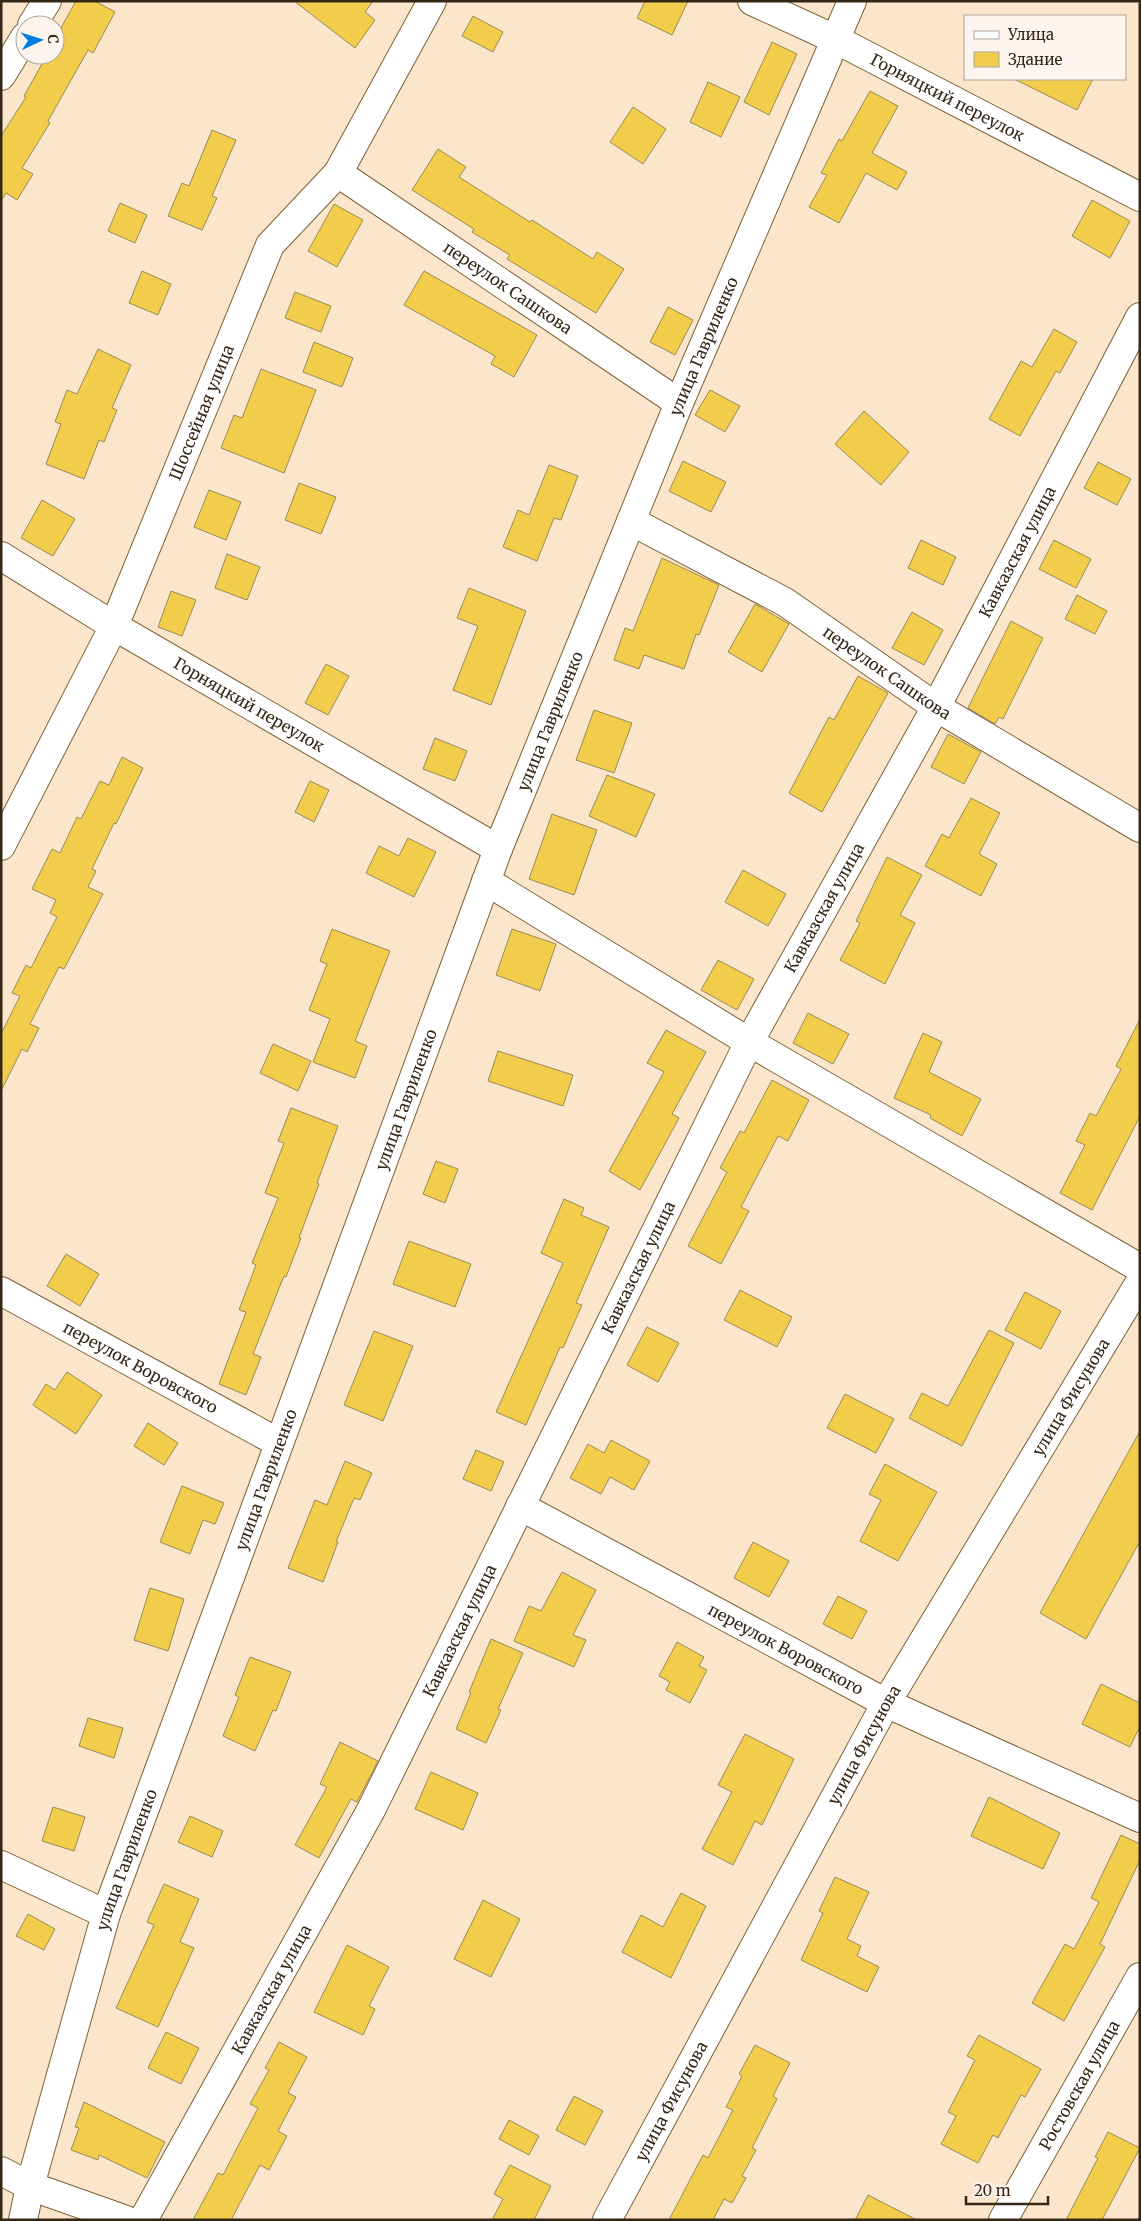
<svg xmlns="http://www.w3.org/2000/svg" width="1141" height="2221" font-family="Merriweather,serif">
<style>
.building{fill:#f2cd4c;stroke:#9a8a58}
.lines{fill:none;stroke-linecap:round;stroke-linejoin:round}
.minor-casing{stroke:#7f5f36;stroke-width:30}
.minor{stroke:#fff;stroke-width:28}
.labels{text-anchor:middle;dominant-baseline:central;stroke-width:4.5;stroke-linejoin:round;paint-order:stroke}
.street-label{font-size:16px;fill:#352716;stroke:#fdf5ed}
</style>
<rect width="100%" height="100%" fill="#fce6cb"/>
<!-- building -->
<g class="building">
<polygon points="76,1 95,1 115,12 93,53 88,50 48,121 50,123 22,168 33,174 17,200 6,193 1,201 1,136 26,97 24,96 47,55 55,55 55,41 58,33"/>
<polygon points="294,1 373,1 365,12 375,20 355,48"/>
<polygon points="645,1 688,1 672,35 637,18"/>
<polygon points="473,16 503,32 493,52 462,36"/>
<polygon points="772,42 797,54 769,115 744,102"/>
<polygon points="1014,79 1093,79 1077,110"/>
<polygon points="708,82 740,97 721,137 690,122"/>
<polygon points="870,91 898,106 872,153 907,172 897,190 866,173 839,223 809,207 827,175 821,173 839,139 842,141"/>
<polygon points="633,107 666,129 643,164 610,142"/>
<polygon points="212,130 236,140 212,196 217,198 202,230 168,216 182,183 189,186"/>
<polygon points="438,149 466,167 459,177 530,222 532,220 593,259 597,252 624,269 596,313 507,259 510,255 472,232 474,229 412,190"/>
<polygon points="1092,200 1130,221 1110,258 1072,236"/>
<polygon points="120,203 147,215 135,243 108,231"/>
<polygon points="334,204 363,220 337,267 308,251"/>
<polygon points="142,271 171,284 158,315 129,303"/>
<polygon points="424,271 537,335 514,377 491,364 495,356 404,305"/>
<polygon points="295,292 331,306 321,332 285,318"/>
<polygon points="668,307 693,320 675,355 650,342"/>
<polygon points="1054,329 1077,342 1060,373 1056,371 1020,436 989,419 1021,361 1032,367"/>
<polygon points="314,342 353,358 342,387 303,372"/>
<polygon points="98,349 131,365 112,408 117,410 104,442 99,440 84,479 46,464 61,424 55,422 67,390 77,394"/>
<polygon points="261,369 316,390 284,473 221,448 234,415 242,418"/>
<polygon points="710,390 740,406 725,432 695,415"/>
<polygon points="864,411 909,452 881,485 835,444"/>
<polygon points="683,461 726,482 711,512 669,491"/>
<polygon points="1098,462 1131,479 1117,505 1084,488"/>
<polygon points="549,465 578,476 561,520 554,518 537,561 503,547 518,510 529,515"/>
<polygon points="299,483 336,497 321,534 285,520"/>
<polygon points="209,490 241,502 226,540 194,527"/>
<polygon points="42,500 75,519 53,556 21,538"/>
<polygon points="921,540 956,557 943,585 908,568"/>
<polygon points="1054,540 1091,559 1076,588 1039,569"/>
<polygon points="227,554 260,567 247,600 215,588"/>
<polygon points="662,558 719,585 699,635 696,634 684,669 644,655 639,669 614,660 625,628 633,631"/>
<polygon points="469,588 526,611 491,705 453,690 478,626 457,618"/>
<polygon points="171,591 196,600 182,636 158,627"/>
<polygon points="1077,595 1107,611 1095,634 1065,619"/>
<polygon points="755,604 789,624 762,672 728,652"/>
<polygon points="912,612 943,630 924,665 892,648"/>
<polygon points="1011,621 1043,638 1003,719 999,717 995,724 968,708"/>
<polygon points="326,664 349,676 328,715 305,703"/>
<polygon points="858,676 888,693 822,812 789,793 829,717 834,720"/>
<polygon points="594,710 632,723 614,773 576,760"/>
<polygon points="948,734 981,752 964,784 931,767"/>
<polygon points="435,738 467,751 455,781 423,769"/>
<polygon points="122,757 143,768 116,824 114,823 92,869 96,871 88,887 103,894 64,969 59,967 30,1024 39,1028 27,1052 22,1049 1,1091 1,1034 20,996 12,993 26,965 31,968 57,917 50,913 56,900 32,889 52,849 60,853 77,817 81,819 100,781 109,785"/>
<polygon points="607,775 655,794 636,837 589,816"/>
<polygon points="310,781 329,790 314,822 295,812"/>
<polygon points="971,798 1000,813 979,854 997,864 981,896 925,866 942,834 949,838"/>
<polygon points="552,814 597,830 574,895 529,879"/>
<polygon points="408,838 436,852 414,897 366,873 379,846 399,856"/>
<polygon points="887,857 922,875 900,915 915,923 885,984 840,960 860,923 856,921"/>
<polygon points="743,870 786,894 768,926 725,902"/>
<polygon points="332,929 390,951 355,1041 367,1046 355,1078 313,1062 330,1019 309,1010 327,964 320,961"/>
<polygon points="512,929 556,944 540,991 496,975"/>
<polygon points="718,960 754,979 737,1010 701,990"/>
<polygon points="808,1013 849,1034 833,1064 793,1043"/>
<polygon points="1140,1019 1140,1116 1092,1210 1060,1193 1085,1145 1076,1141 1090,1113 1096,1116 1121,1069 1116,1066"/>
<polygon points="666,1030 706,1052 672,1114 679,1118 640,1190 609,1171 664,1072 647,1063"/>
<polygon points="923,1033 942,1042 929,1072 981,1099 962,1136 930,1118 931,1115 894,1098"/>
<polygon points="273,1044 311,1061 298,1091 260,1073"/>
<polygon points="498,1051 573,1075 563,1106 488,1081"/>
<polygon points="772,1080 809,1100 788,1141 778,1136 741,1207 749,1211 721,1264 688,1246 727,1172 720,1168 740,1131 744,1133"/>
<polygon points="291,1108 338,1126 317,1183 319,1184 299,1238 301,1238 286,1277 284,1276 253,1354 261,1357 246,1395 219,1384 246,1312 239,1310 256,1265 252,1263 278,1198 265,1193 284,1143 278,1141"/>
<polygon points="436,1161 458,1169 445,1203 423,1194"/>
<polygon points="564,1199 584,1208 581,1215 609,1227 576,1303 582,1305 563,1348 560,1347 526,1425 496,1412 563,1263 541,1253"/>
<polygon points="409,1241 471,1264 455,1307 393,1284"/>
<polygon points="66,1254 99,1274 80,1306 47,1286"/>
<polygon points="740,1290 792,1317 777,1347 724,1320"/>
<polygon points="1025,1292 1061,1311 1041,1349 1005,1330"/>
<polygon points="647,1327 679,1343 658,1382 627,1365"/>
<polygon points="989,1330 1014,1343 962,1446 909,1418 922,1393 948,1406"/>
<polygon points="374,1331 413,1346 383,1421 344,1405"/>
<polygon points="67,1372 102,1395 76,1434 33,1405 46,1384 55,1390"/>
<polygon points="845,1394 894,1419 876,1453 827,1428"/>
<polygon points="148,1423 178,1443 164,1465 134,1446"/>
<polygon points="1140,1431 1140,1541 1086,1639 1040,1613"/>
<polygon points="611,1440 650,1461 634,1490 610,1477 601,1494 570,1478 588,1444 604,1453"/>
<polygon points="476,1450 504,1462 491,1491 463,1479"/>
<polygon points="345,1461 372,1473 360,1500 354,1498 336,1542 338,1542 323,1582 288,1568 315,1500 327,1505"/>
<polygon points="885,1464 937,1492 898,1561 860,1541 881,1500 869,1494"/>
<polygon points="182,1486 224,1503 215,1524 203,1520 190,1554 160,1542"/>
<polygon points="753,1542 789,1561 769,1597 734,1578"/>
<polygon points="562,1572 596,1590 573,1635 586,1640 574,1667 514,1641 529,1606 541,1611"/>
<polygon points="150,1588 184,1599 168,1651 134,1640"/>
<polygon points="838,1596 867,1611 852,1639 823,1624"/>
<polygon points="491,1639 523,1653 498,1709 501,1710 486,1743 456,1729 471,1693 469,1692"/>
<polygon points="677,1642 704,1657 699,1666 707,1670 690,1703 666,1690 670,1682 659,1676"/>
<polygon points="250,1657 291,1672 276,1711 273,1710 255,1751 223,1736 239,1697 235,1695"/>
<polygon points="1101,1684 1140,1703 1140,1726 1130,1747 1082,1724"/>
<polygon points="88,1718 123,1728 114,1758 79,1746"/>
<polygon points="745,1734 794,1759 762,1825 755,1821 733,1865 702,1849 732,1792 718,1785"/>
<polygon points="340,1742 378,1761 357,1802 351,1799 319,1858 295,1845 327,1787 320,1784"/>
<polygon points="431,1772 478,1793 463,1830 415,1809"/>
<polygon points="989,1797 1060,1833 1043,1869 971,1836"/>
<polygon points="53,1807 85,1817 74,1851 42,1841"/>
<polygon points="190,1816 223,1831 212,1857 178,1842"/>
<polygon points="1121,1835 1140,1844 1140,1860 1100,1944 1105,1947 1064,2021 1032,2003 1065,1944 1074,1949 1099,1902 1091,1898"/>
<polygon points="835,1877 869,1892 847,1939 861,1946 857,1956 879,1967 867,1992 801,1960 823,1913 819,1911"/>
<polygon points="164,1884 199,1899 180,1942 194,1948 158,2027 116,2008 154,1925 147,1922"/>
<polygon points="681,1893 706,1906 671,1978 622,1952 641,1915 663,1927"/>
<polygon points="483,1900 520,1919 491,1977 454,1959"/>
<polygon points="28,1914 55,1929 44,1950 16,1936"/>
<polygon points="347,1945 389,1967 369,2006 375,2009 363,2035 314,2012"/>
<polygon points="166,2032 199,2048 181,2084 148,2068"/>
<polygon points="979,2035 1041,2069 1025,2097 1021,2095 998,2138 993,2135 978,2163 941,2144 956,2116 948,2112 975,2060 967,2056"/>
<polygon points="279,2042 307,2057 288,2093 296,2097 278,2131 287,2136 269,2170 260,2165 231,2220 193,2220 218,2173 223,2175 258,2108 250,2104 269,2070 265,2068"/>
<polygon points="755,2045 790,2063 773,2096 777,2099 752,2148 756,2150 742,2176 746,2178 732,2203 724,2199 713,2220 669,2220 703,2155 708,2158 733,2110 726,2107 742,2076 739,2074"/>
<polygon points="574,2096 603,2111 585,2145 556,2130"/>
<polygon points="84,2102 165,2142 147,2178 99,2155 98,2160 71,2150 79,2128 75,2127"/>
<polygon points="509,2120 539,2136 529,2155 499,2139"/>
<polygon points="1108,2132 1140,2148 1102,2220 1066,2220 1098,2158 1095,2157"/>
<polygon points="510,2165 551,2186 534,2220 492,2220 503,2199 494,2194"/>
<polygon points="868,2195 917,2220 855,2220"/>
</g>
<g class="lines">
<defs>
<g id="minor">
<path id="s1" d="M 752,1 L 837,40 L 1140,197"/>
<polyline points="32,25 47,1"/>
<polyline points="1,76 25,37"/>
<path id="s2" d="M 338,173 L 679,403"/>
<path id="s3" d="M 631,521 L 785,602 L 936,707 L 1140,828"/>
<path id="s4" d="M 1,556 L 114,626 L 498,849"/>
<path id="s5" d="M 1,846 L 114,626 L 270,245 L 338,173 L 432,1"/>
<polyline points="486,881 749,1042 1140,1268"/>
<path id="s6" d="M 1,1291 L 279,1443"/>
<path id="s7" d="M 520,1506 L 886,1703 L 1140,1818"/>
<polyline points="1,1865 106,1914"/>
<polyline points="1,2171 30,2186 126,2220"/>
<path id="s8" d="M 23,2220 L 30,2186 L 106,1914 L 498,849 L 679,403 L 852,1"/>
<path id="s9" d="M 143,2220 L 371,1810 L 749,1042 L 936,707 L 1140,317"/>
<path id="s10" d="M 607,2220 L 886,1703 L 1140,1282"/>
<path id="s11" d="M 1003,2220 L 1140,1977"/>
</g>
</defs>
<!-- minor casing -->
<use href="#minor" class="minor-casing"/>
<!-- minor -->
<use href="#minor" class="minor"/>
</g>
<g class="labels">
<!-- street labels -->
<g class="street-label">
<text stroke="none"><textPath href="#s1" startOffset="218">Горняцкий переулок</textPath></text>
<text stroke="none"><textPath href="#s2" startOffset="205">переулок Сашкова</textPath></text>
<text stroke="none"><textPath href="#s8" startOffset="1995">улица Гавриленко</textPath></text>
<text stroke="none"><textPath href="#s5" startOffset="478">Шоссейная улица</textPath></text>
<text stroke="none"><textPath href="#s9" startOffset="1884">Кавказская улица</textPath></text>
<text stroke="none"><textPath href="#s3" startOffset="298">переулок Сашкова</textPath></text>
<text stroke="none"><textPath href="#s4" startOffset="289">Горняцкий переулок</textPath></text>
<text stroke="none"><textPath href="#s8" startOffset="1590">улица Гавриленко</textPath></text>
<text stroke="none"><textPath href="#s9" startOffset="1479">Кавказская улица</textPath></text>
<text stroke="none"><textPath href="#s8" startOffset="1185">улица Гавриленко</textPath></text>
<text stroke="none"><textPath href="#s9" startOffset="1074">Кавказская улица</textPath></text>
<text stroke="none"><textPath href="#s6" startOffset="159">переулок Воровского</textPath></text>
<text stroke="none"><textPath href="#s10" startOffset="945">улица Фисунова</textPath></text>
<text stroke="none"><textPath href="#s8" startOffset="780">улица Гавриленко</textPath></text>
<text stroke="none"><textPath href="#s9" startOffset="669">Кавказская улица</textPath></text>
<text stroke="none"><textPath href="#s7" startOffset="302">переулок Воровского</textPath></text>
<text stroke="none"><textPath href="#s10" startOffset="540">улица Фисунова</textPath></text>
<text stroke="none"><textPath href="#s8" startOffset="375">улица Гавриленко</textPath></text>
<text stroke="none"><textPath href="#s9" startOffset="264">Кавказская улица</textPath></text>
<text stroke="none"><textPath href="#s11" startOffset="155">Ростовская улица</textPath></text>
<text stroke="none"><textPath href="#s10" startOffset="135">улица Фисунова</textPath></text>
</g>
</g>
<!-- border -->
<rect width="1141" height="2221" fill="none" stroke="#352716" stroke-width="5"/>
<!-- legend -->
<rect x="964" y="15" width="162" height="65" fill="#fdf5ed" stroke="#ada397"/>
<rect x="974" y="31" width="25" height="8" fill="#ffffff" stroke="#ada397"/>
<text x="1008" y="40" font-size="15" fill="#352716">Улица</text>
<rect x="974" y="52" width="25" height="15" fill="#f2cd4c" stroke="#ada397"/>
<text x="1008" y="65" font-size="15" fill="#352716">Здание</text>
<!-- north arrow -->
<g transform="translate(40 40) rotate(86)"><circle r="24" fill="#fdf5ed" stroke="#ada397"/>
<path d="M0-4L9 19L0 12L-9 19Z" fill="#007de3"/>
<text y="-8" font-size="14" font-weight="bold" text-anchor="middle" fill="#352716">С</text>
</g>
<!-- scale -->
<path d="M966 2196v8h82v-8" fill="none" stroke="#352716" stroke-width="2.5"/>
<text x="974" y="2196" font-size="15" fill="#352716" stroke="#fdf5ed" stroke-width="4" paint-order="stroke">20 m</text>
</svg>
